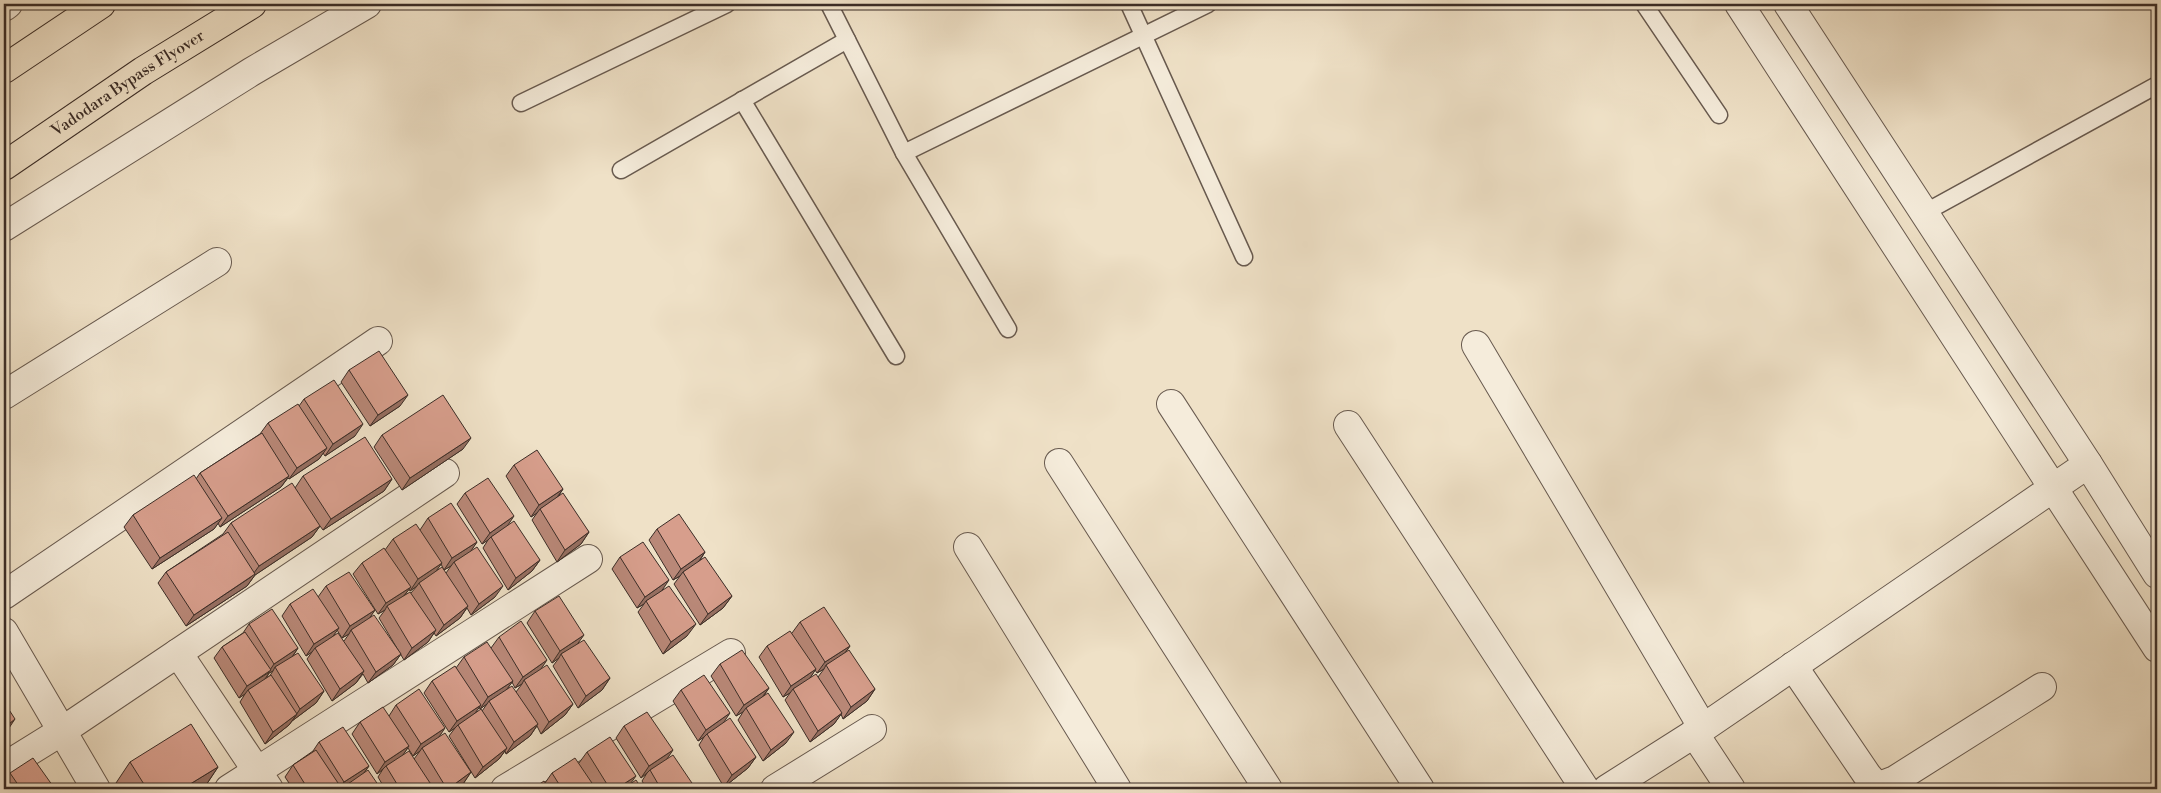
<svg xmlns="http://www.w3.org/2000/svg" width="2161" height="793" font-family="'Libre Bodoni',serif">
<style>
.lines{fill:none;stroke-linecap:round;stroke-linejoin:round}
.service-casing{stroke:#685a4f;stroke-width:19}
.minor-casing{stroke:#685a4f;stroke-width:30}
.tertiary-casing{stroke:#685a4f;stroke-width:30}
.trunk-casing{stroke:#3b2d27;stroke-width:30}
.service{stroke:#f5ecdb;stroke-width:16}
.minor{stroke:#f5ecdb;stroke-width:28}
.tertiary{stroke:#f5ecdb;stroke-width:28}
.trunk{stroke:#efe1c7;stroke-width:28}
.wall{fill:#b98878;stroke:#3b2d27;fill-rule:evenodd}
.shaded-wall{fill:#966f62;stroke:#3b2d27}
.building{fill:#d79e8c;stroke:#3b2d27}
.labels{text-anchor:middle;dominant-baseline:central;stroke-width:4;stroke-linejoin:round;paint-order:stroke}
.street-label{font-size:16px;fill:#3b2d27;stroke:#f5ecdb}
</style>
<rect width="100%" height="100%" fill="#efe1c7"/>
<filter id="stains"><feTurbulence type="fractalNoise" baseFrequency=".004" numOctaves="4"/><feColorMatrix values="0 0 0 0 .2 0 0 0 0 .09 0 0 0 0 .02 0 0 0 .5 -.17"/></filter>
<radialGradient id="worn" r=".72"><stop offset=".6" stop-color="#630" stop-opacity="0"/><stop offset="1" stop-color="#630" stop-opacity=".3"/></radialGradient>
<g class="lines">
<defs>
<g id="service">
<polyline points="829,4 904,153 1008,329"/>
<polyline points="1129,4 1244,257"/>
<polyline points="1644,4 1719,115"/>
<polyline points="742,100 896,356"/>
<polyline points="521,103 727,4"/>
<polyline points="904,153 1208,4"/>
<polyline points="621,170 847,40"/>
<polyline points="1924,213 2157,85"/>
</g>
<g id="minor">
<polyline points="1476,345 1703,728"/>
<polyline points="4,395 217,262"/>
<polyline points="1171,404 1420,789"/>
<polyline points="1348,425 1585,789"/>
<polyline points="1059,463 1268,789"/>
<polyline points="968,547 1117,789"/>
<polyline points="4,595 378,341"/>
<polyline points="178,653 269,789"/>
<polyline points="1793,666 1867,775 1873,782 1882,785 1895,780 2042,687"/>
<polyline points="1694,733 1731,789"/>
<polyline points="4,767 62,731 445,473"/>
<polyline points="229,789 588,559"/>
<polyline points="505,789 731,653"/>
<polyline points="775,789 872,729"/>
<polyline points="1607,789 1703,728 2088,464"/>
</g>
<g id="tertiary">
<polyline points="1739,4 2157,648"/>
<polyline points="1788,4 2088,464 2157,574"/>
<polyline points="4,7 8,4"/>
<polyline points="4,227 251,72 367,4"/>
<polyline points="4,632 96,789"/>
</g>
<g id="trunk">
<polyline points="4,69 101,4"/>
<path id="s1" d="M 4,166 L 143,71 L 252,4"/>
</g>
</defs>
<!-- service casing -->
<use href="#service" class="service-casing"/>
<!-- minor casing -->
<use href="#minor" class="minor-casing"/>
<!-- tertiary casing -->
<use href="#tertiary" class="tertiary-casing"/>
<!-- trunk casing -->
<use href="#trunk" class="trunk-casing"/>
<!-- service -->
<use href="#service" class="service"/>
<!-- minor -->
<use href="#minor" class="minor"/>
<!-- tertiary -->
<use href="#tertiary" class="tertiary"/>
<!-- trunk -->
<use href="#trunk" class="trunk"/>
</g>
<!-- wall -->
<g class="wall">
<polygon points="349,370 400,406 370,426 341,382"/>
<polygon points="304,399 355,436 325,456 323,453 319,459 289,479 288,478 281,487 220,527 218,523 214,529 152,569 124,527 133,515 196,479 200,473 260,434 268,423 299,406"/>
<polygon points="382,435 463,449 402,490 374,447"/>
<polygon points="514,465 563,489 558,497 589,532 581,544 557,562 532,520 537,513 531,517 506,476"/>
<polygon points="303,476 392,479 384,491 323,530 320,526 312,537 255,575 247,586 186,626 158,583 166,572 223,534 231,523 295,488"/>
<polygon points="465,493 508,525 540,560 532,571 508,590 483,548 488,540 482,544 457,504"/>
<path d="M 428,518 L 477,542 L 471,550 L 495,597 L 471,615 L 467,608 L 460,618 L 436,636 L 434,633 L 428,642 L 404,660 L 379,618 L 385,610 L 378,614 L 353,574 L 362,563 L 385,550 L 393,539 L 420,530 ZM 441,564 L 444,570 L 451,566 L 446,573 L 436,571 ZM 417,586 L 411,593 L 405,595 L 409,589 L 410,591 Z"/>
<polygon points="657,529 705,552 699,562 732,596 723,608 700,625 674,584 680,576 673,580 649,540"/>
<polygon points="620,557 663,590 687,636 663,654 638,612 644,604 637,608 612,569"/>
<path d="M 326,586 L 375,610 L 369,618 L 401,654 L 393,665 L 368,683 L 363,674 L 356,683 L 332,701 L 307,659 L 312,652 L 306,656 L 282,616 L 290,604 L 318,597 ZM 337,630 L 342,638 L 349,634 L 344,641 L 333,636 Z"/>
<polygon points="535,611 579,643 610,678 602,690 578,708 553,666 559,658 552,663 527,623"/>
<path d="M 800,622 L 850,646 L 844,654 L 875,689 L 867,701 L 843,719 L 841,714 L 834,724 L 810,742 L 785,700 L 790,693 L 783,697 L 759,657 L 767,646 L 792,633 ZM 824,669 L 818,677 L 824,687 L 810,678 L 815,670 L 817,673 Z"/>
<path d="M 249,624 L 298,648 L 293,656 L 324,691 L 316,703 L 292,721 L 289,725 L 265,744 L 240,702 L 245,694 L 239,698 L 214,658 L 222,647 L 243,633 ZM 273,671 L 269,677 L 266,679 L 269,673 Z"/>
<path d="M 499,637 L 542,668 L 573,704 L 565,715 L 541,734 L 537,726 L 530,736 L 506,754 L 505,751 L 499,759 L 475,778 L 449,736 L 455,728 L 449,732 L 424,693 L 432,681 L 456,668 L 464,657 L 491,648 ZM 512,682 L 515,688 L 522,684 L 516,692 L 507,689 ZM 487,704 L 482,711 L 475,713 L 479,707 L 480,709 Z"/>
<polygon points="720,664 769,688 763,697 786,743 763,761 738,720 743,712 736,716 711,676"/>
<polygon points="681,690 724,722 756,757 748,768 724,787 699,745 704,737 698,741 673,701"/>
<path d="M 396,705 L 439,737 L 471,772 L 463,784 L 455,789 L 385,789 L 378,777 L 383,769 L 377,774 L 352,734 L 360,722 L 389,716 ZM 408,748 L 413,756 L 420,751 L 414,759 L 403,754 Z"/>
<polygon points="624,726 668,758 696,789 647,789 642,781 647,773 641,778 616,738"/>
<polygon points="319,742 369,766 363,774 381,789 343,789 344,788 342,789 293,789 285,777 293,765 313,751"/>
<polygon points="587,752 631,784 642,789 532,789 545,783 552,773 579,763"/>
<polygon points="130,762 218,767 204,788 201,789 120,789 116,783"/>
<polygon points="10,773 55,789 5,789 4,786 4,782"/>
</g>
<!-- shaded-wall -->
<g class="shaded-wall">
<polygon points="408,395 400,406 370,426 378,415"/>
<polygon points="363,424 355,436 325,456 333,444"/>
<polygon points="471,438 463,449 402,490 410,478"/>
<polygon points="327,448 319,459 289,479 297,468"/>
<polygon points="289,476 281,487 220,527 228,516"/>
<polygon points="392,479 384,491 323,530 331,519"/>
<polygon points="563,489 555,500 540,509 537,513 531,517 539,505"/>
<polygon points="514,516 506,528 491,537 488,540 482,544 490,533"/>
<polygon points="222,518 214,529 152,569 160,558"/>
<polygon points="320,526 312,537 255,575 247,586 186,626 194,615 251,577 259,566"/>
<polygon points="589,532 581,544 557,562 565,550"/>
<polygon points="477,542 469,554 454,562 451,566 444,570 452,558"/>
<polygon points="705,552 697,564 683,572 680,576 673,580 681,569"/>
<polygon points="540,560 532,571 508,590 516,578"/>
<polygon points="442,563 434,574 419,583 417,586 410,591 418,579"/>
<polygon points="669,580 661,592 646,601 644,604 637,608 645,597"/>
<polygon points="503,586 495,597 471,615 479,604"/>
<polygon points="411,587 402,598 387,606 385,610 378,614 386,603"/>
<polygon points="732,596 723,608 700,625 708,614"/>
<polygon points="468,606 460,618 436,636 444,625"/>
<polygon points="375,610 367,622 351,630 349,634 342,638 350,626"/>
<polygon points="696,624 687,636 663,654 671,642"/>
<polygon points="339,628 331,639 315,648 312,652 306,656 314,644"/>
<polygon points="436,630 428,642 404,660 412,648"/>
<polygon points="584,635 576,646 561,654 559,658 552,663 560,651"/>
<polygon points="850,646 842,657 826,665 824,669 817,673 825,662"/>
<polygon points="298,648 290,660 275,667 273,671 269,673 263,682 248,690 245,694 239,698 247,686 268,673 274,664"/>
<polygon points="401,654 393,665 368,683 376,672"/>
<polygon points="547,660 539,672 524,680 522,684 515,688 523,677"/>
<polygon points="816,669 808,681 793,689 790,693 783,697 791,686"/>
<polygon points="364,671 356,683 332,701 340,689"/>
<polygon points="610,678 602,690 578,708 586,696"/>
<polygon points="513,681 504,693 489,701 487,704 480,709 488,697"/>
<polygon points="769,688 760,700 746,708 743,712 736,716 744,705"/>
<polygon points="875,689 867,701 843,719 851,707"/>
<polygon points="324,691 316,703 292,721 300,709"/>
<polygon points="573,704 565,715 541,734 549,722"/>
<polygon points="481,705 473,716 458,725 455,728 449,732 457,721"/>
<polygon points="730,713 722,725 707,734 704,737 698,741 706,730"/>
<polygon points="842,713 834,724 810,742 818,731"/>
<polygon points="297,714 289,725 265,744 273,732"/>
<polygon points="15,719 7,731 4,733 4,728"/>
<polygon points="538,724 530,736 506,754 514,742"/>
<polygon points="445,728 437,740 422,748 420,751 413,756 421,744"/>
<polygon points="794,732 786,743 763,761 771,750"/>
<polygon points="409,746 401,758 386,766 383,769 377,774 385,762"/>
<polygon points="507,748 499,759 475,778 483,767"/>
<polygon points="673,750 665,762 650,770 647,773 641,778 649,766"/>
<polygon points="756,757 748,768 724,787 732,775"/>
<polygon points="369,766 361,777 345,786 342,789 339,789 344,782"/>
<polygon points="218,767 204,788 201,789 182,789"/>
<polygon points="471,772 463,784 455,789 448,789"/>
<polygon points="636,776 628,787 625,789 616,789"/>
</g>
<!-- building -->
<g class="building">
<polygon points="379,351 408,395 378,415 349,370"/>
<polygon points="334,380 363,424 333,444 304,399"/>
<polygon points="443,395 471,438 410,478 382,435"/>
<polygon points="298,404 327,448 297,468 268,423"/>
<polygon points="262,433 289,476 228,516 200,473"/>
<polygon points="365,437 392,479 331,519 303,476"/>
<polygon points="537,450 563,489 539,505 514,465"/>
<polygon points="194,475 222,518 160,558 133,515"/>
<polygon points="488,478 514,516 490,533 465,493"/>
<polygon points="292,483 320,526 259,566 231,523"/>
<polygon points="563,493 589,532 565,550 540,509"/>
<polygon points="451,503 477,542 452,558 428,518"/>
<polygon points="679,514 705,552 681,569 657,529"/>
<polygon points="514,521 540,560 516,578 491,537"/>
<polygon points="416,524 442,563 418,579 393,539"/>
<polygon points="228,532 255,574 194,615 166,572"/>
<polygon points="643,542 669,580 645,597 620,557"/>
<polygon points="477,547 503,586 479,604 454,562"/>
<polygon points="384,548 411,587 386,603 362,563"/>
<polygon points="705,557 732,596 708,614 683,572"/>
<polygon points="442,567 468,606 444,625 419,583"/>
<polygon points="349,572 375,610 350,626 326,586"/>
<polygon points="669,586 696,624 671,642 646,601"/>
<polygon points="313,589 339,628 314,644 290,604"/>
<polygon points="410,592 436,630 412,648 387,606"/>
<polygon points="559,596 584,635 560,651 535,611"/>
<polygon points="824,607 850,646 825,662 800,622"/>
<polygon points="272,609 298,648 274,664 249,624"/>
<polygon points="374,615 401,654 376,672 351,630"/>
<polygon points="521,621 547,660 523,677 499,637"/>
<polygon points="790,631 816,669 791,686 767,646"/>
<polygon points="245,632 271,670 247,686 222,647"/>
<polygon points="338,633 364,671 340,689 315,648"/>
<polygon points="584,640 610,678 586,696 561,654"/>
<polygon points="487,642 513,681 488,697 464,657"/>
<polygon points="742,650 769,688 744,705 720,664"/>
<polygon points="849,650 875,689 851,707 826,665"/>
<polygon points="298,653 324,691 300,709 275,667"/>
<polygon points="547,665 573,704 549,722 524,680"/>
<polygon points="455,666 481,705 457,721 432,681"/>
<polygon points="816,674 842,713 818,731 793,689"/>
<polygon points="271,675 297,714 273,732 248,690"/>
<polygon points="704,675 730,713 706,730 681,690"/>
<polygon points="512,686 538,724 514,742 489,701"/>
<polygon points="419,689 445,728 421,744 396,705"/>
<polygon points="768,693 794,732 771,750 746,708"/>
<polygon points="4,702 15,719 4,728"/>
<polygon points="383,707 409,746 385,762 360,722"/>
<polygon points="481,709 507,748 483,767 458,725"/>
<polygon points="647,712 673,750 649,766 624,726"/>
<polygon points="730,718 756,757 732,775 707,734"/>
<polygon points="191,724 218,767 182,789 147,789 130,762"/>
<polygon points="343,727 369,766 344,782 319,742"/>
<polygon points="445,733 471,772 448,789 447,789 422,748"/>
<polygon points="610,737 636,776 616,789 610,789 587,752"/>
<polygon points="316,750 342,789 308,789 293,765"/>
<polygon points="409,751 434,789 400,789 386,766"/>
<polygon points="673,755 696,789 661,789 650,770"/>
<polygon points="33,758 55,789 21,789 10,773"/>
<polygon points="575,758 596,789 562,789 552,773"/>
<polygon points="368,770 381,789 347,789 345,786"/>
<polygon points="636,780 642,789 623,789"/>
<polygon points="544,781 549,789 532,789"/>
<polygon points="272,784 275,789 264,789"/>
</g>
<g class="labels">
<!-- street labels -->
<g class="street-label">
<text stroke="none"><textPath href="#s1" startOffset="149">Vadodara Bypass Flyover</textPath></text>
</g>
</g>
<!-- margin -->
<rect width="2161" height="793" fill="none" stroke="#efe1c7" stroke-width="20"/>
<rect x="5" y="5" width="2151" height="783" fill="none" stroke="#3b2d27" stroke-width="2.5"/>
<rect x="10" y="10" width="2141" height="773" fill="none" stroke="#3b2d27"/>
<rect width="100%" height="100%" filter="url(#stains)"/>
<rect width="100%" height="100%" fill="url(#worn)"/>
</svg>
